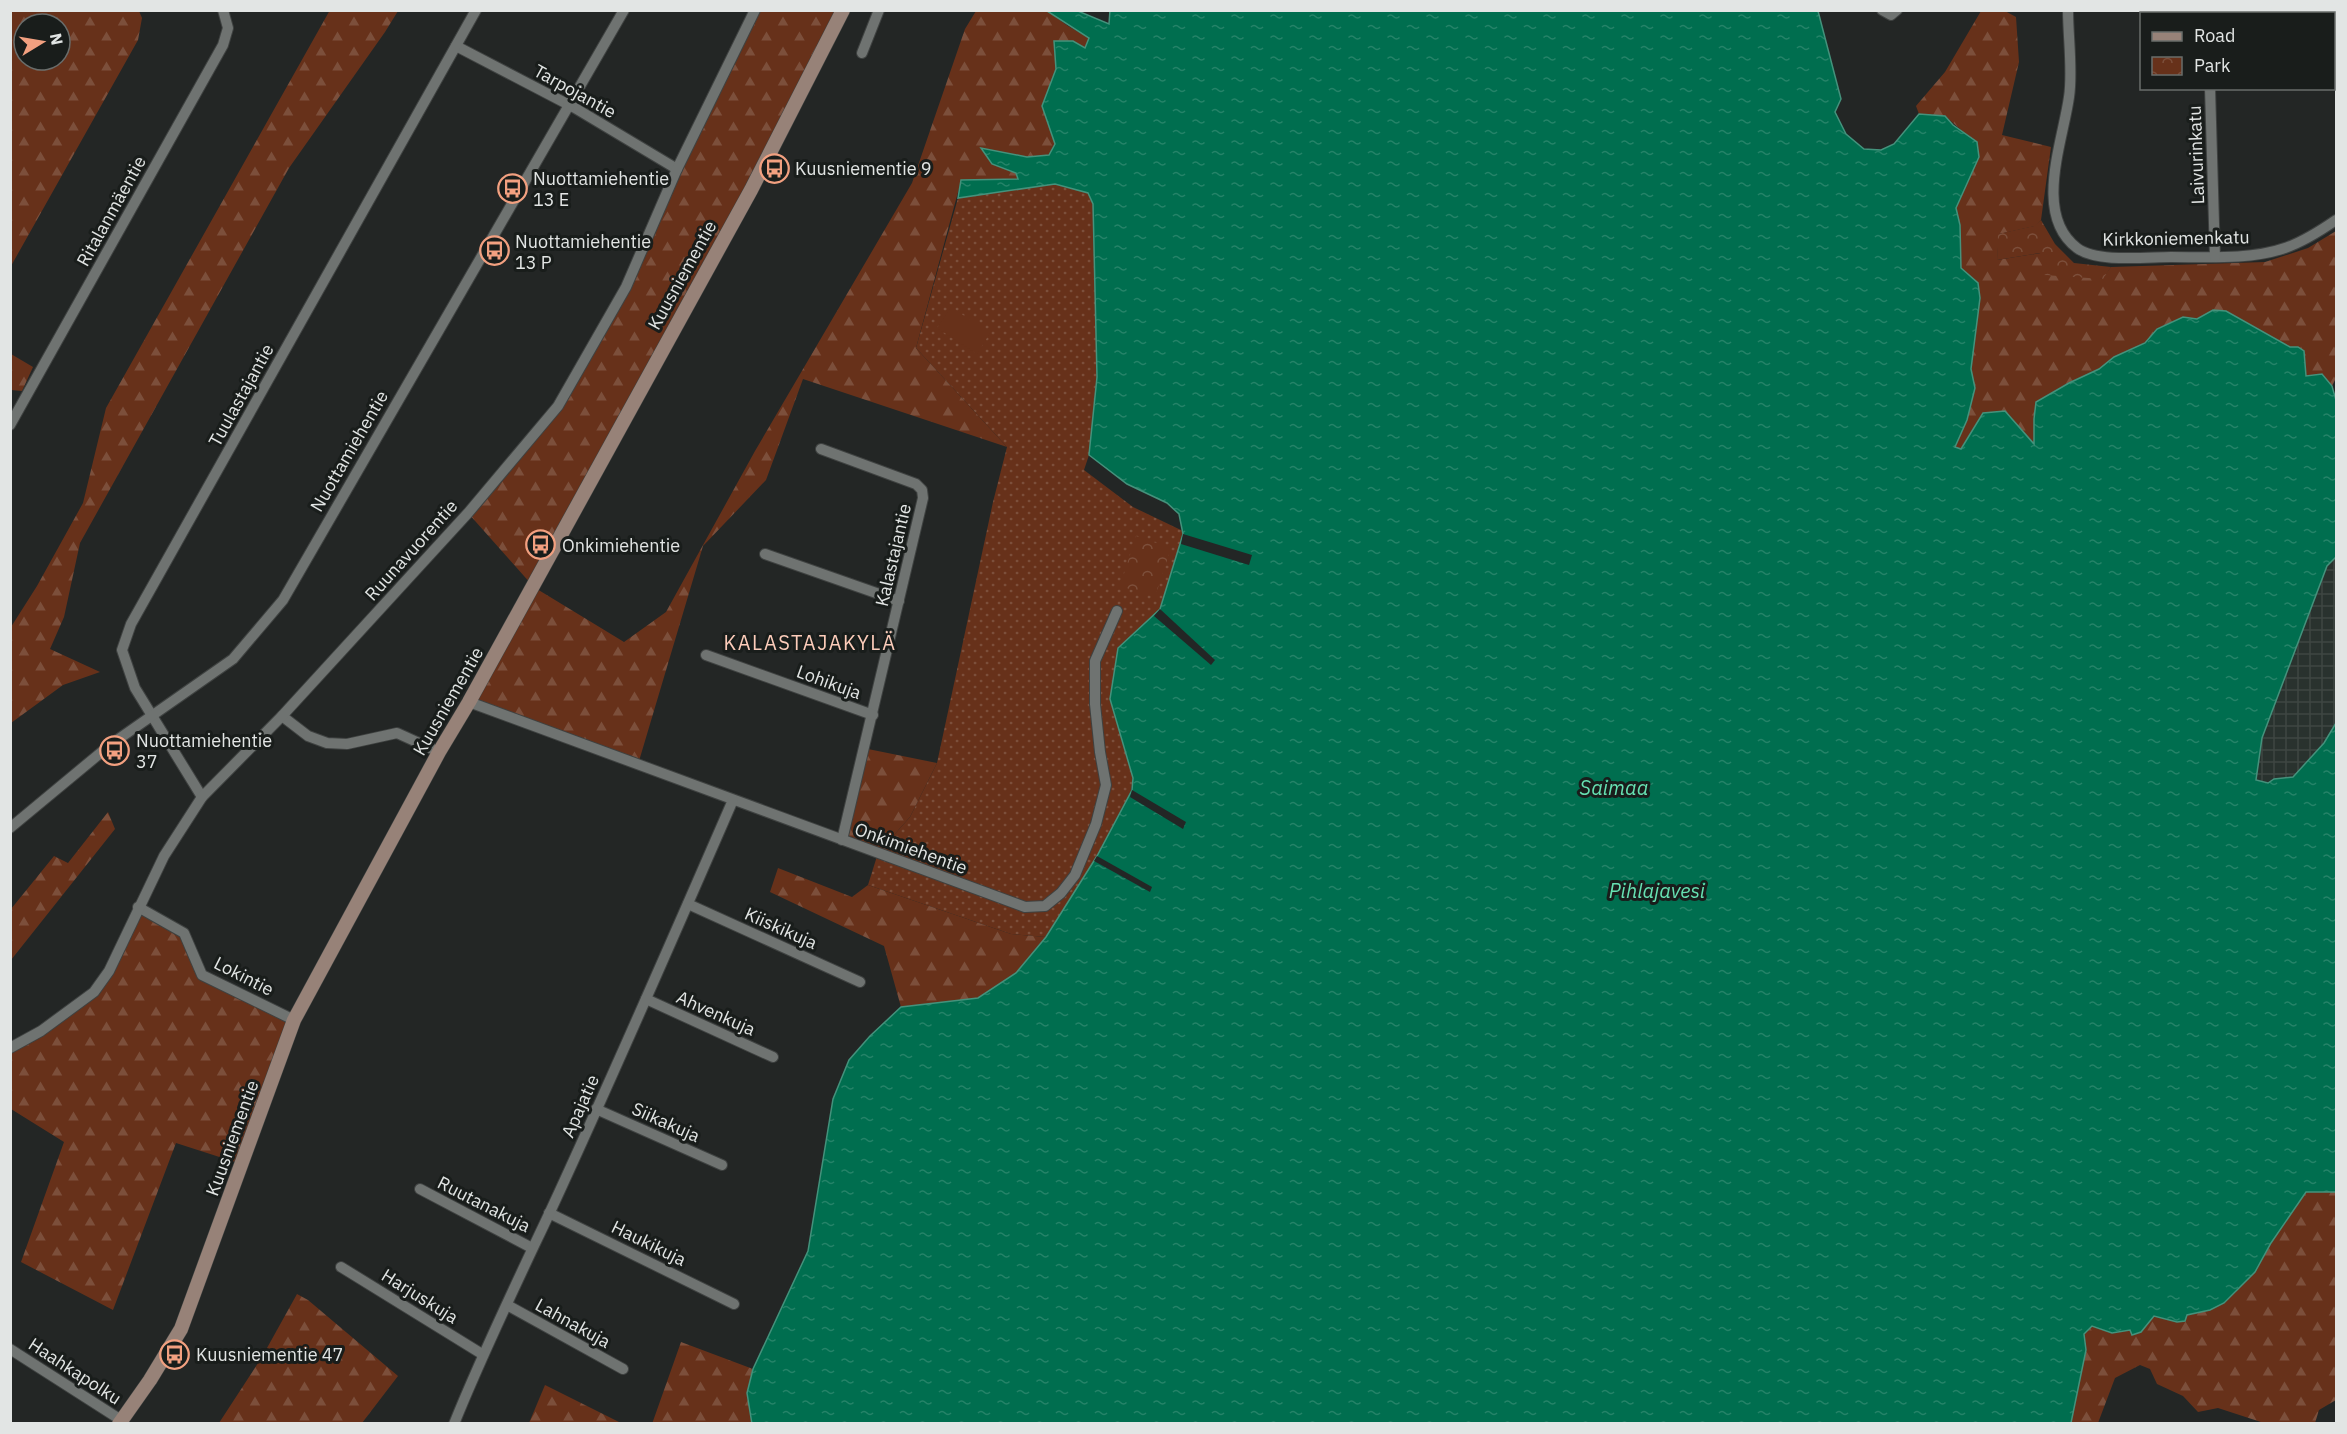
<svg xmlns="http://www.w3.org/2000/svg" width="2347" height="1434" font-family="'IBM Plex Sans',sans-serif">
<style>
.industrial{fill:url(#industrial-grid)}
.grass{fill:url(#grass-dots)}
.forest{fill:url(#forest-firs);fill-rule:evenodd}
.park{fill:url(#park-crowns)}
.garden{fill:#67311a}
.water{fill:url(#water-ripples);stroke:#44927c;stroke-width:1.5}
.pier{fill:#232625}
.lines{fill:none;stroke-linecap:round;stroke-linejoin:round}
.street-casing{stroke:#3f4241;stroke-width:12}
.secondary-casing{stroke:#3f4241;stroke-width:15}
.street{stroke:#6f7371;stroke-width:10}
.secondary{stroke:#978278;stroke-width:14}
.labels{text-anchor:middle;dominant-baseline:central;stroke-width:6;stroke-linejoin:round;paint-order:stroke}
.street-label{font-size:18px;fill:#e2e5e4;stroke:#191d1b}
.poi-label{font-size:18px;fill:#e2e5e4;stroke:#191d1b;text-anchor:start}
.neighbourhood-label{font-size:20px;letter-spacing:1.5px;fill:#fcccba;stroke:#191d1b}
.water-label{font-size:20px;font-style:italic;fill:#66e1b2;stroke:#191d1b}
</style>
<defs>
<pattern id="industrial-grid" width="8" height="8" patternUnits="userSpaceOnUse" patternTransform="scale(1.5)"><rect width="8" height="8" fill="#29322e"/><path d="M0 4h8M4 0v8" fill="none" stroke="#3e4642"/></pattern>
<pattern id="grass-dots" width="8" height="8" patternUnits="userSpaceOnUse" patternTransform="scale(1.5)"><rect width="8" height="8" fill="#67311a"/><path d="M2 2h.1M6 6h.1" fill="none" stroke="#7c4f3b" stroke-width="1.8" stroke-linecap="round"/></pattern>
<pattern id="forest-firs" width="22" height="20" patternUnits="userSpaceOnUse" patternTransform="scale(1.5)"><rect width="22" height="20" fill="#67311a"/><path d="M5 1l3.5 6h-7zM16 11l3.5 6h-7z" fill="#7c4f3b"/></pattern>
<pattern id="park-crowns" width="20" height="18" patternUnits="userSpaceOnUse" patternTransform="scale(1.5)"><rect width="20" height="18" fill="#67311a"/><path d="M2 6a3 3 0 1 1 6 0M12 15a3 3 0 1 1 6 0" fill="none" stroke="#7c4f3b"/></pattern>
<pattern id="water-ripples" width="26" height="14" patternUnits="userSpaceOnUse" patternTransform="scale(1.5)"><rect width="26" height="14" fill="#006e4f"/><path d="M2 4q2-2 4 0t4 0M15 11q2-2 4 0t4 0" fill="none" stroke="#258368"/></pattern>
</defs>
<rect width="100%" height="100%" fill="#232625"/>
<!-- industrial -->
<polygon class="industrial" points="2336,557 2336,723 2324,743 2293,777 2274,779 2268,783 2256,780 2262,738 2327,566"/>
<!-- grass -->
<polygon class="grass" points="1055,184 1088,193 1093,204 1097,377 1089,455 1084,470 1133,507 1183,531 1183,534 1160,609 1118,648 1110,699 1133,778 1130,797 1094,861 1046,937 1011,934 868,885 878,853 910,817 937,763 993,502 1007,447 916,348 958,198"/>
<!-- forest -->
<g class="forest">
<path d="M 11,10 L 139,11 L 142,18 L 138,40 L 11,266 ZM 24,24 L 60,24 L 60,60 L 24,60 Z"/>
<polygon points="330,10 398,11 385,32 289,168 80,543 64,617 50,649 100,672 63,685 11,723 11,627 37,586 83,503 106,408"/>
<polygon points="756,11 843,11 532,586 624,642 666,612 755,451 912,183 965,29 976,11 1047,11 1068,26 1089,38 1086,48 1072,41 1054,42 1056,69 1042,106 1055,144 1050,155 1027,157 982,149 992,164 1016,173 1019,179 961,181 916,348 1007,447 803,379 766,480 703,546 639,761 469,702 532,585 468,513 558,406 626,287"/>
<polygon points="1981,11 2005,11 2016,17 2019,62 2002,135 2051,147 2041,220 2035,226 1999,234 1997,260 2041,253 2102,279 2111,267 2265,262 2308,248 2336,231 2336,378 2332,386 2322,375 2306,376 2304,351 2298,347 2290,347 2226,311 2213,310 2197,319 2183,317 2157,329 2145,343 2114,357 2099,369 2068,383 2036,402 2034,419 2034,445 1983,414 1961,449 1955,447 1975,388 1971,369 1980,298 1978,283 1961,269 1960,225 1956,208 1979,157 1960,129 1945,116 1919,114 1916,106 1945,72"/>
<polygon points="11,354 33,367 22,391 11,390"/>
<polygon points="863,748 937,763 910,817 878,853 842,840"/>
<polygon points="108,812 115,829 11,960 11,909 54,856 68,863"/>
<polygon points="778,868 852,897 868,885 1011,934 1046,937 1016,973 978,998 901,1007 884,946 770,892"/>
<polygon points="138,907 184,933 202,975 289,1021 235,1162 176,1143 113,1310 21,1262 64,1142 11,1109 10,1048 94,992"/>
<polygon points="2306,1192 2336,1192 2336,1400 2319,1410 2315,1423 2264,1423 2218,1408 2198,1412 2183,1396 2157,1384 2150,1369 2140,1365 2115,1378 2098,1423 2071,1424 2086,1350 2084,1334 2092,1326 2112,1333 2130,1330 2132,1334 2141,1332 2154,1316 2177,1322 2185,1321 2187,1315 2210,1310 2224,1303 2255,1272 2271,1243"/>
<polygon points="297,1294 308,1300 398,1376 362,1423 219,1423 262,1357"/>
<polygon points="681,1342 753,1369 747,1393 752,1423 652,1424"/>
<polygon points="545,1385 621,1423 529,1423"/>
</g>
<!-- park -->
<g class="park">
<polygon points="2041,220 2055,244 2074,263 2111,267 2103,279 2044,275 2040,253 1997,260 1998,234 2034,226"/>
<polygon points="1136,536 1171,548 1155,597 1120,586"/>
</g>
<!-- garden -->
<polygon class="garden" points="951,307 990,333 977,354 937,328"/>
<!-- water -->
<polygon class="water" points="1110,10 1818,11 1841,99 1835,112 1846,134 1864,149 1881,150 1894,144 1919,114 1945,116 1953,125 1977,142 1979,157 1956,208 1960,225 1961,268 1978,283 1980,298 1971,369 1975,388 1967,420 1955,447 1961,449 1983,413 2005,411 2034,444 2034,419 2036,402 2069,383 2099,369 2114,357 2145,343 2157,329 2183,317 2197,319 2213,310 2226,311 2290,347 2298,347 2304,351 2306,376 2322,374 2332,386 2336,400 2336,557 2327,566 2262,738 2256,780 2268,783 2274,779 2293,777 2324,743 2336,723 2336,1192 2306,1192 2271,1243 2255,1272 2224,1303 2210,1310 2187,1315 2185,1321 2177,1322 2154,1316 2141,1332 2132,1335 2130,1330 2112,1333 2092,1326 2084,1334 2086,1350 2071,1423 752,1424 747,1393 753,1369 808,1251 833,1099 849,1060 870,1036 901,1007 978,998 1016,973 1046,937 1097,856 1132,790 1133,778 1110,699 1118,648 1160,609 1183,534 1179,514 1167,503 1127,484 1089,455 1097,377 1093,204 1088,193 1055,184 958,198 961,180 1018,179 1016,173 992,164 981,148 1027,157 1049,155 1055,144 1042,106 1056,69 1054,41 1073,41 1085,48 1089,38 1047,11 1078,11 1109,24"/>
<!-- pier -->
<g class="pier">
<polygon points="1183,534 1252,555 1249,565 1181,544"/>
<polygon points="1160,609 1215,660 1211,665 1154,616"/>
<polygon points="1132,790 1186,822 1183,829 1130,797"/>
<polygon points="1097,856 1152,887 1150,892 1094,861"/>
</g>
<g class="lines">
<defs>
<g id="street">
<polyline points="1882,10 1891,15 1897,10"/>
<path d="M 2068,10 C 2068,37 2073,72 2069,97 C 2063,141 2033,215 2077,248 C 2097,263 2147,257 2171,257 C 2206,257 2251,260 2285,248 C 2303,242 2320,231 2336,220"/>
<polyline points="2219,14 2221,10"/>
<polyline points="456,46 575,108 677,169"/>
<polyline points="862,53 879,10"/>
<polyline points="2210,88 2215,257"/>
<polyline points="10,425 223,45 228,28 223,10"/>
<polyline points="821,449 916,484 922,490 923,498 842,840"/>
<polyline points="765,554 899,601"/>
<polyline points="706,655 873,715"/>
<polyline points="469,702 1025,907 1045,906 1061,893 1075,875 1096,824 1106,785 1100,752 1095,704 1095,661 1117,611"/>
<polyline points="282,716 308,736 327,743 347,744 397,733 439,752"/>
<polyline points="202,797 135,688 122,650 131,624 476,10"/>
<polyline points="10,828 110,745 233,659 283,600 624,10"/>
<polyline points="688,904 860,982"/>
<polyline points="138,907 184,933 202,975 294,1020"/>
<polyline points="646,999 773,1057"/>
<polyline points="10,1048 41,1031 94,992 109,971 164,856 202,797 282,716 468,513 558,406 626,287 677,169 755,10"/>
<polyline points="596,1109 722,1165"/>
<polyline points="420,1189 532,1248"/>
<polyline points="549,1213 734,1304"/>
<polyline points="341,1267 482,1354"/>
<polyline points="507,1305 623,1369"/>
<polyline points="10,1349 121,1420"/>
<path d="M 454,1424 C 483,1352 517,1282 550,1212 C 613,1076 673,938 733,800"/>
</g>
<polyline id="secondary" points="119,1424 150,1380 181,1329 294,1020 439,752 469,702 751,190 843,10"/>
</defs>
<!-- street casing -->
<use href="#street" class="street-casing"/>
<!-- secondary casing -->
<use href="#secondary" class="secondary-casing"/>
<!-- street -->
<use href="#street" class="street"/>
<!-- secondary -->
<use href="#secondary" class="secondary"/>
</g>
<!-- icons -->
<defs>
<symbol id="bus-ring" viewBox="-11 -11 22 22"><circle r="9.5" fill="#191d1b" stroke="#f2a080" stroke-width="1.5"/><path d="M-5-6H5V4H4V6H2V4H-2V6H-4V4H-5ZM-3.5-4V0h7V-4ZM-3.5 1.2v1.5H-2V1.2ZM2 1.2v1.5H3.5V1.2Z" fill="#f2a080"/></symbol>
</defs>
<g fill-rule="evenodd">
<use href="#bus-ring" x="758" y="152" width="33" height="33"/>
<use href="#bus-ring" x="496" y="172" width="33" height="33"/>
<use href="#bus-ring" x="478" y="234" width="33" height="33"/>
<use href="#bus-ring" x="524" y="528" width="33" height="33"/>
<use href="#bus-ring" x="98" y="734" width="33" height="33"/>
<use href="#bus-ring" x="158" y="1338" width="33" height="33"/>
</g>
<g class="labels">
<!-- street labels -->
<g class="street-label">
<text transform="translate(575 91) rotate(29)">Tarpojantie</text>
<text transform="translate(2196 155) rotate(-92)">Laivurinkatu</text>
<text transform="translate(111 211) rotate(-61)">Ritalanmäentie</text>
<text transform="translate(2176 238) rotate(-1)">Kirkkoniemenkatu</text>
<text transform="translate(682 275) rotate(-61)">Kuusniementie</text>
<text transform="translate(241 395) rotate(-61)">Tuulastajantie</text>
<text transform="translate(349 451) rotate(-60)">Nuottamiehentie</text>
<text transform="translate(411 550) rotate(-48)">Ruunavuorentie</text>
<text transform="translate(893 555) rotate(-77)">Kalastajantie</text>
<text transform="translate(829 682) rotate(20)">Lohikuja</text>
<text transform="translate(448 701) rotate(-60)">Kuusniementie</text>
<text transform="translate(911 848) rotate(20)">Onkimiehentie</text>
<text transform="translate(781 928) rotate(24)">Kiiskikuja</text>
<text transform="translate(244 976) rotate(27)">Lokintie</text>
<text transform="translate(716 1013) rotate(24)">Ahvenkuja</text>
<text transform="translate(580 1106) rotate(-66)">Apajatie</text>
<text transform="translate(666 1122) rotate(24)">Siikakuja</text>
<text transform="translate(232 1138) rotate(-70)">Kuusniementie</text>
<text transform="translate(484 1204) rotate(27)">Ruutanakuja</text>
<text transform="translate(649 1243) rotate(26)">Haukikuja</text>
<text transform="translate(420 1296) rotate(32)">Harjuskuja</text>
<text transform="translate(573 1323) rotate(29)">Lahnakuja</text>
<text transform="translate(75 1371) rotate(33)">Haahkapolku</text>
</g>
<!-- poi labels -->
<g class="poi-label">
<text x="795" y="168">Kuusniementie 9</text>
<text x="533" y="178">Nuottamiehentie<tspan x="533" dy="21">13 E</tspan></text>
<text x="515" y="241">Nuottamiehentie<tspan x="515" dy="21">13 P</tspan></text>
<text x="562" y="545">Onkimiehentie</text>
<text x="136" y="740">Nuottamiehentie<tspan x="136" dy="21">37</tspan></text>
<text x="196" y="1354">Kuusniementie 47</text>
</g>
<!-- neighbourhood labels -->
<g class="neighbourhood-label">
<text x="810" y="642">KALASTAJAKYLÄ</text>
</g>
<!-- water labels -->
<g class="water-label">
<text x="1614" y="787">Saimaa</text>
<text x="1657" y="890">Pihlajavesi</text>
</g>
</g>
<!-- border -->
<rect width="2347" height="1434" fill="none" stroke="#e2e5e4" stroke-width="24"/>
<!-- legend -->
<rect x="2140" y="12" width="195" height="78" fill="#191d1b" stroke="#696d6b" stroke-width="1.5"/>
<rect x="2152" y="32" width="30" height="9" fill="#978278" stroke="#696d6b" stroke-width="1.5"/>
<text x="2194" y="42" font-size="18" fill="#e2e5e4">Road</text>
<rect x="2152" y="57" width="30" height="18" fill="url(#park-crowns)" stroke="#696d6b" stroke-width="1.5"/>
<text x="2194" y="72" font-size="18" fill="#e2e5e4">Park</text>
<!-- north arrow -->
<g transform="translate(42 42) rotate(79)"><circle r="28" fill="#191d1b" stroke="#696d6b" stroke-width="1.5"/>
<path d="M0-4.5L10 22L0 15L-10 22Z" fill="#f2a080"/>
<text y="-9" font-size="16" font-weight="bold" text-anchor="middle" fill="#e2e5e4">N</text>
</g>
</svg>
